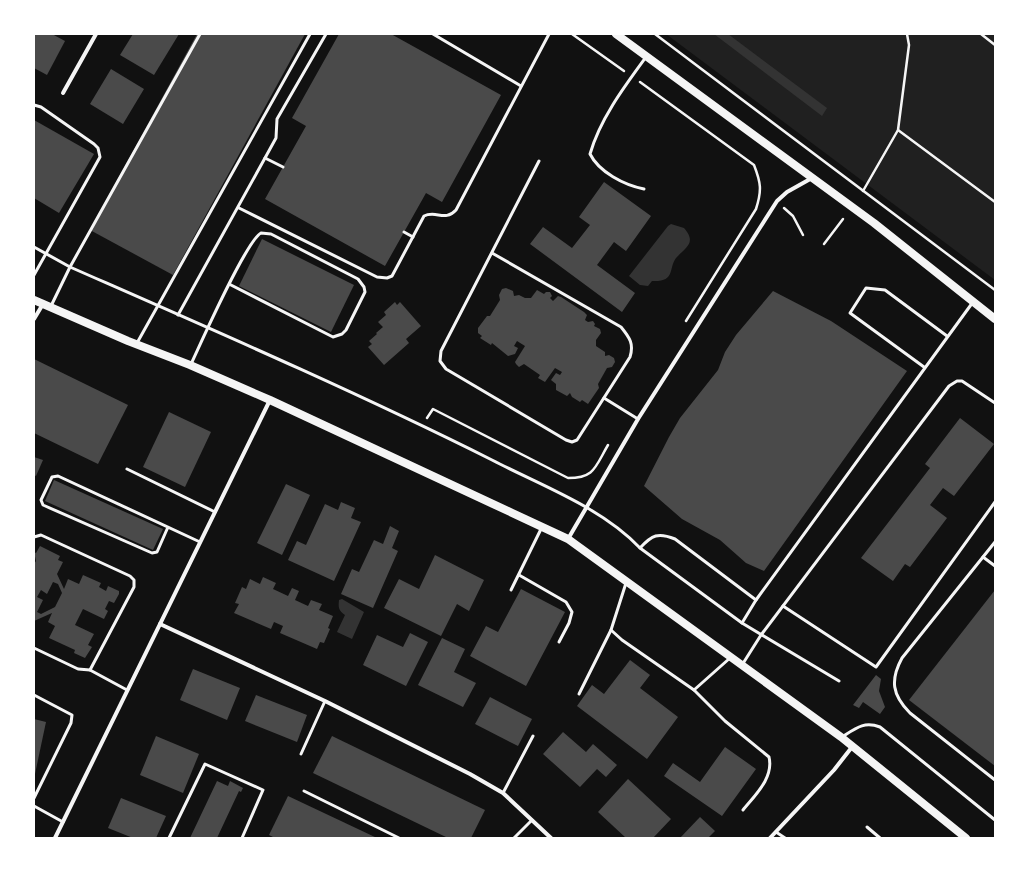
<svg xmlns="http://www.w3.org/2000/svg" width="1029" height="872" font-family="'Varela Round',sans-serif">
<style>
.green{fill:#202020}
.water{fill:#333}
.building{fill:#4a4a4a;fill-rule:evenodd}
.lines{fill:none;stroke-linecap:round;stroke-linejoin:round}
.path{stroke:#f5f5f5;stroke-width:2.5}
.service{stroke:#f5f5f5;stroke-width:3}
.minor{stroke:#f5f5f5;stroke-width:4}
.secondary{stroke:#f5f5f5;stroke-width:8}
</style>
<rect width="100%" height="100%" fill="#111"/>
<!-- green -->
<polygon class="green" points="666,34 995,34 995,280"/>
<!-- water -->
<g class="water">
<polygon points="714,34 728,34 827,108 822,116"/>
<path d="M 671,224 L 684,228 C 697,243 686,247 676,258 C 668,269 676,282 652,281 L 648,286 L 640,285 L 629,276 L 668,226 Z"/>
<path d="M 342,599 L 364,612 L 352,639 L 337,632 L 345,615 C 339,611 338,608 339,600 Z"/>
</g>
<!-- building -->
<g class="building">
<polygon points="34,34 52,34 65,41 47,75 34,68"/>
<polygon points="133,34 179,34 154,75 120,55"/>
<polygon points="197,34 305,34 173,275 90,230"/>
<polygon points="339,34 391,34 501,95 442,202 426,193 385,266 265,199 306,126 292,118"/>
<polygon points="111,69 144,89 123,124 90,104"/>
<polygon points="34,120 94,154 59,213 34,198"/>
<polygon points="604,182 651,216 626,251 614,242 597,265 635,293 622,312 530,244 543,227 572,248 590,225 579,217"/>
<polygon points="262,239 354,285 331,332 239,286"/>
<polygon points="506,288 513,291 514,296 519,295 525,298 531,298 537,290 544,294 546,292 550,292 552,296 550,298 553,301 558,296 561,297 584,312 587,315 585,320 588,322 593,321 595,324 594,326 600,329 601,333 596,340 596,346 605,352 605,356 609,355 614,358 615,362 612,367 607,368 598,384 599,388 588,404 582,400 580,402 572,397 570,393 567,396 556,390 556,384 551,380 556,373 560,375 562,372 555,368 545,382 538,378 540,375 524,364 519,367 516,364 515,362 525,346 517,341 514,346 518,348 515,354 508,356 492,343 491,345 480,338 482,336 478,333 478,328 487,316 490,316 500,300 499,295 502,289"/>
<polygon points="773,291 831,321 907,371 764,571 746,563 720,540 682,519 644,486 669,437 680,418 718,370 725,352 736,335"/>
<polygon points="395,302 397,305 400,302 421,326 406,339 409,343 384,365 368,347 372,344 369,341 377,334 376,333 383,327 378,322 386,315 384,312"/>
<polygon points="34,359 128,405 98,464 34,433"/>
<polygon points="169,412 211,432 185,487 143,467"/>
<polygon points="960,418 994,444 954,496 943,488 930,505 947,518 910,567 905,564 893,581 861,558 930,468 925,464"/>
<polygon points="34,457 43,460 36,476 34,475"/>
<polygon points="54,480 163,529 153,550 45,501"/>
<polygon points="286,484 310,495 282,555 257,543"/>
<polygon points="341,502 355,508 351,518 361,522 334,581 288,560 297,541 306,545 325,504 338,510"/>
<polygon points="390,526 399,531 392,548 398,551 373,608 341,594 352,569 359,572 374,540 383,544"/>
<path d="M 40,546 L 60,556 L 58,560 L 63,562 L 57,574 L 64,589 L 68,579 L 79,584 L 83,575 L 101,583 L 99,587 L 106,591 L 108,586 L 119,591 L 119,594 L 114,603 L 109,601 L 105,609 L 108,611 L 104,619 L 83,609 L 75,625 L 94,634 L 88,645 L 92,647 L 85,658 L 74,653 L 75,650 L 49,638 L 55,626 L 48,622 L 52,613 L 34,621 L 34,564 L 36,561 L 34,552 L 36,553 ZM 53,582 L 58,584 L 62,593 L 55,607 L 41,614 L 37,612 L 43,600 L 37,597 L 41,590 L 47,594 Z"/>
<polygon points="435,555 484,580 469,611 457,604 441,636 384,608 399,579 419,589"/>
<polygon points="263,577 276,583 273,589 288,596 292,588 299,591 295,600 308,606 311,600 322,604 319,610 333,616 328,628 330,629 324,643 320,642 317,649 280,633 283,626 274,622 271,629 234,613 239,604 235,603 242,587 246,589 250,579 260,584"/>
<polygon points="521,589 565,612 526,686 470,656 486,626 498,632"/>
<polygon points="995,590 995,766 909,700"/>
<polygon points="410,633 428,642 406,686 363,665 377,635 403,647"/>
<polygon points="442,638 465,649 454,672 476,683 463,707 418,685"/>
<polygon points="630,660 650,675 640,688 678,717 647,759 577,706 592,685 604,694"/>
<polygon points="193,669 240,688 227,720 180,700"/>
<polygon points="876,675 881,679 879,691 885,707 880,714 863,702 859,708 853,705"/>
<polygon points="256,695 307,715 297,742 245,721"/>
<polygon points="490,697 532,719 518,746 475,724"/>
<polygon points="34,719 46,722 35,774 34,774"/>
<polygon points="563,732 586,752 593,744 617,765 606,777 597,769 580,787 543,754"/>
<polygon points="156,736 199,754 183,793 140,775"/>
<polygon points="332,736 485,810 471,838 448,838 313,773"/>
<polygon points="725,747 756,769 722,816 664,776 673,763 700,782"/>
<polygon points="628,779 671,819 653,838 626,838 598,812"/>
<polygon points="217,781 228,786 230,781 243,788 241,792 239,791 217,838 190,838"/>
<polygon points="288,796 377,838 275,838 269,835"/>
<polygon points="121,798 166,816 156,838 133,838 108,828"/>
<polygon points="700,817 715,831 708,838 680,838"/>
</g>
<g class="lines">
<!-- path -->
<g class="path">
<polyline points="572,34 624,71"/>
<polyline points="655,34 995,290"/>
<polyline points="981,34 995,45"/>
<path d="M 640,82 L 754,165 C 761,183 762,190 756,209 L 686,321"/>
<polyline points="898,130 995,202"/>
<polyline points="863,191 898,130 909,45 907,34"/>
<polyline points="784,208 793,216 803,235"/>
<polyline points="824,244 843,219"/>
<path d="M 427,418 L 433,409 L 568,478 C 595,478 595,467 608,445"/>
</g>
<!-- service -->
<g class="service">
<polyline points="433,34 521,86"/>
<polyline points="34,105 41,107 94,144 98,148 100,157 34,275"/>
<polyline points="283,167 265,158 276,138 277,119 326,34"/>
<path d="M 644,189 C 624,185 599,172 590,154 C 600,119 624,87 646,57"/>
<path d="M 239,208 L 377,277 L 387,278 L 392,276 L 424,216 C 436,210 445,222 456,210 L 549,34"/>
<polyline points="404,232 413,237"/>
<path d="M 34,247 L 70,267 C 211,329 354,391 492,460 C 542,486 601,507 640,548 L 742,623 L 839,681"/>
<path d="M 492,253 L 621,327 C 630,338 634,344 630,357 L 577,440 L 572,442 L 566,440 L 446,369 L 440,361 L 441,351 L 539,161"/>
<polyline points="51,306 70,267 200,34"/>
<polyline points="178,315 265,158"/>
<polyline points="137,343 310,34"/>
<path d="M 191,364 C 201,343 246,241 261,233 L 271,234 L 358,279 L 364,287 L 365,292 L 346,330 L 342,334 L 333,337 L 229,284"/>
<polyline points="924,367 850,313 866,288 885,290 947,336"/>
<polyline points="604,398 638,419"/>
<polyline points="127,469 215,512"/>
<polyline points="168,527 157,552 152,553 43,505 41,500 52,477 58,476 200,542"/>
<polyline points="34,537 41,535 130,576 134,580 134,587 90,670 78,669 34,648"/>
<path d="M 995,542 L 902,658 C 890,680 892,695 910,713 L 995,780"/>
<path d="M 640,548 C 652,535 658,532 675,539 L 756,600"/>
<polyline points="983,557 995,566"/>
<polyline points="519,575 566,602 572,612 569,623 559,642"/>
<polyline points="511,590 542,527"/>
<polyline points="783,606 876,667 995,502"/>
<polyline points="742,623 756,600 973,302"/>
<polyline points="611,630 622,640 694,690 730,658"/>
<polyline points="742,665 761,635 949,386 957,381 962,381 995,403"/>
<polyline points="90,670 127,690"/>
<path d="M 694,690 L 725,721 L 769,757 C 774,778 755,795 743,810"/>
<polyline points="579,694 611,630 626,583"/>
<polyline points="34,695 72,715 71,723 34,798"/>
<path d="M 842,737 C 856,728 864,721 880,727 L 995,820"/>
<polyline points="301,754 325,701"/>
<polyline points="304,791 399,838"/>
<polyline points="503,793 533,736"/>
<polyline points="34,806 63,822"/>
<polyline points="867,827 880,838"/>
<polyline points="776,832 785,838"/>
<polyline points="169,838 205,764 263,790 242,838"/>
<polyline points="514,838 532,820"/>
</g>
<!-- minor -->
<g class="minor">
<polyline points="63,93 96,34"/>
<polyline points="34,319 43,304"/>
<polyline points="568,539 638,419 777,201 787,192 812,178"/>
<polyline points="160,624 325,701 470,774 503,793 551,838"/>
<polyline points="55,838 270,400"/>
<polyline points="770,838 834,770 852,747"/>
</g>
<!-- secondary -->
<g class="secondary">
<polyline points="616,34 874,223 995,319"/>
<polyline points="34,300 128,341 190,365 270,400 568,539 841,737 966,838"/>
</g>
</g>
<!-- border -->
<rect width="1029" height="872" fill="none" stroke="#ffffff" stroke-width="70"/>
</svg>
